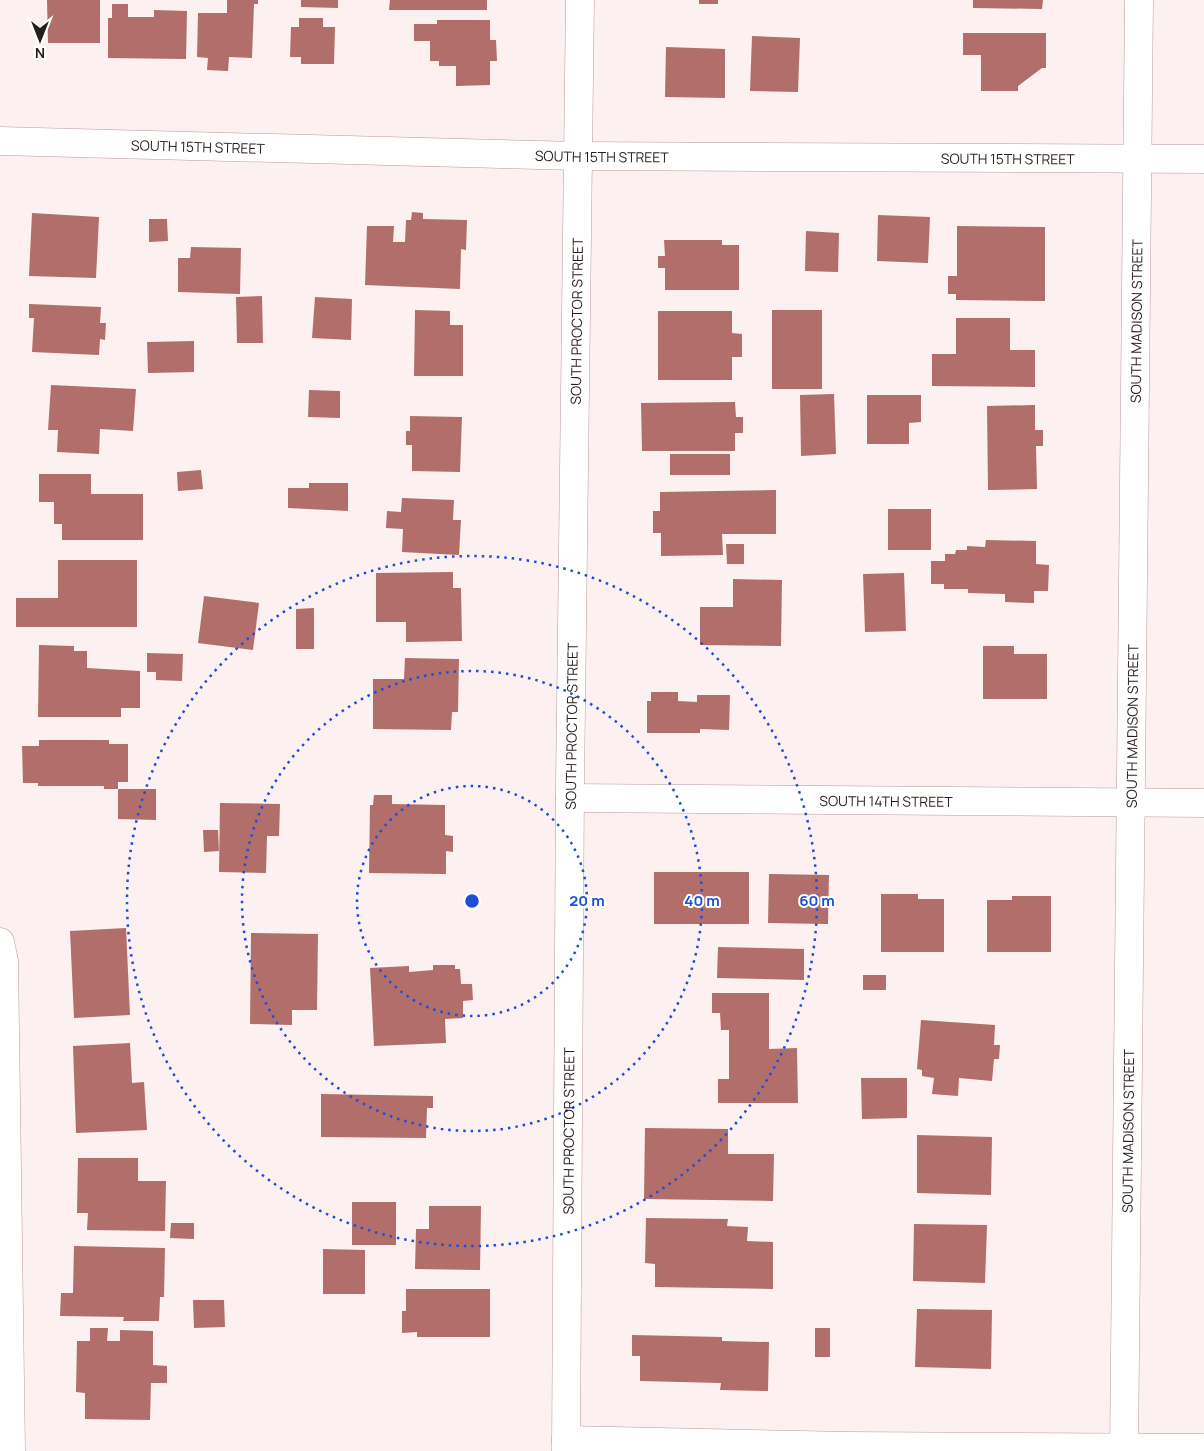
<svg xmlns="http://www.w3.org/2000/svg" width="1204" height="1451" font-family="Manrope,sans-serif">
<style>
.building{fill:#b16e6b}
.lines{fill:none;stroke-linecap:round;stroke-linejoin:round}
.minor-casing{stroke:#b89c9a;stroke-width:29}
.tertiary-casing{stroke:#b89c9a;stroke-width:29}
.minor{stroke:#fff;stroke-width:28}
.tertiary{stroke:#fff;stroke-width:28}
.ring{fill:none;stroke:#1d4ed8;stroke-width:2.5;stroke-dasharray:2.5 5}
.labels{text-anchor:middle;dominant-baseline:central;stroke-width:4;stroke-linejoin:round;paint-order:stroke}
.street-label{font-size:14px;fill:#281d1d;stroke:#fff}
.centre{fill:#1d4ed8;stroke:#fff;stroke-width:2.5}
.ring-label{font-size:15px;text-anchor:middle;font-weight:bold;fill:#1d4ed8;stroke:#fff;stroke-width:4;stroke-linejoin:round;paint-order:stroke}
</style>
<rect width="100%" height="100%" fill="#fdf0f0"/>
<!-- building -->
<g class="building">
<polygon points="47,0 100,0 100,43 48,43"/>
<polygon points="227,0 258,0 258,4 254,4 252,58 229,57 228,71 207,70 208,58 197,57 198,13 227,13"/>
<polygon points="301,0 338,0 338,8 301,7"/>
<polygon points="390,0 487,0 487,10 389,10"/>
<rect x="699" y="0" width="19" height="4"/>
<polygon points="973,0 1043,0 1042,9 973,8"/>
<polygon points="112,4 128,4 128,17 154,17 154,10 187,11 186,59 108,58 108,18 112,18"/>
<polygon points="299,18 323,18 323,27 335,27 334,64 301,64 301,57 290,57 291,27 299,27"/>
<polygon points="437,20 490,20 490,40 496,40 497,61 490,61 490,85 456,86 456,66 439,66 439,61 430,61 430,41 414,41 414,24 437,24"/>
<polygon points="963,33 1046,33 1046,68 1042,68 1018,86 1018,91 981,91 981,55 963,55"/>
<polygon points="752,36 800,38 798,92 750,91"/>
<polygon points="666,47 725,49 725,98 665,97"/>
<polygon points="412,212 423,213 423,219 467,220 466,250 461,249 460,289 365,285 367,226 394,226 393,242 405,242 406,220 411,220"/>
<polygon points="32,213 99,217 96,278 29,276"/>
<polygon points="878,215 930,217 928,263 877,261"/>
<polygon points="149,219 167,219 168,241 149,242"/>
<polygon points="957,226 1045,227 1045,301 956,300 956,294 948,294 948,276 957,276"/>
<polygon points="806,231 839,233 838,272 805,271"/>
<polygon points="664,240 722,240 722,245 739,245 739,290 665,290 665,268 658,268 658,256 665,256"/>
<polygon points="191,247 241,248 240,294 178,292 178,258 190,258"/>
<polygon points="262,296 263,343 237,343 236,297"/>
<polygon points="315,297 352,299 351,340 312,338"/>
<polygon points="29,304 101,307 100,323 106,323 105,340 100,339 99,355 32,352 34,318 29,318"/>
<polygon points="415,310 450,311 450,325 463,325 463,376 414,376"/>
<rect x="772" y="310" width="50" height="79"/>
<polygon points="658,311 732,311 732,333 742,334 742,357 732,357 732,380 658,380"/>
<polygon points="956,318 1010,318 1010,350 1035,350 1035,387 932,386 932,354 956,354"/>
<polygon points="194,341 194,372 148,373 147,342"/>
<polygon points="51,385 136,389 133,431 100,429 99,454 57,452 58,430 48,430"/>
<polygon points="309,390 340,391 340,418 308,417"/>
<polygon points="834,394 836,454 801,456 800,395"/>
<polygon points="867,395 921,395 921,422 909,423 909,444 867,444"/>
<polygon points="735,402 736,417 743,417 743,433 735,433 735,451 642,451 641,403"/>
<polygon points="1035,405 1035,430 1043,430 1043,446 1036,446 1037,489 988,490 987,406"/>
<polygon points="410,416 462,417 460,472 412,471 412,445 406,445 406,431 410,431"/>
<rect x="670" y="454" width="60" height="21"/>
<polygon points="201,470 203,489 178,491 177,472"/>
<polygon points="39,474 91,474 91,494 143,494 143,540 62,540 62,524 54,524 54,502 39,502"/>
<polygon points="309,483 348,483 348,511 288,508 288,488 309,488"/>
<polygon points="776,490 776,534 722,534 723,555 661,556 661,533 653,533 653,511 660,511 660,492"/>
<polygon points="402,498 454,500 453,520 461,520 459,555 402,552 403,529 386,528 387,511 401,512"/>
<rect x="888" y="509" width="43" height="41"/>
<polygon points="986,540 1036,541 1036,564 1049,565 1048,591 1034,591 1034,603 1005,602 1005,594 968,593 968,589 944,589 944,584 931,584 931,561 945,561 945,554 955,554 956,550 967,550 967,546 985,547"/>
<polygon points="726,544 744,544 744,564 727,564"/>
<polygon points="58,560 137,560 137,627 16,627 16,598 58,598"/>
<polygon points="453,572 453,588 461,588 462,641 406,642 406,622 376,622 376,573"/>
<polygon points="904,573 906,631 865,632 863,574"/>
<polygon points="733,579 782,580 781,646 700,645 700,607 733,607"/>
<polygon points="204,596 259,603 253,650 198,643"/>
<polygon points="314,608 314,649 296,649 296,609"/>
<polygon points="39,645 74,646 74,651 87,651 87,668 140,671 140,708 121,708 121,717 38,717"/>
<polygon points="983,646 1014,646 1014,654 1047,654 1047,699 983,699"/>
<polygon points="147,653 183,654 182,681 156,680 156,672 147,672"/>
<polygon points="405,658 459,659 458,712 452,712 451,730 373,729 373,679 404,679"/>
<polygon points="651,692 678,692 678,701 697,702 697,695 730,695 729,730 700,729 700,733 647,733 647,701 651,701"/>
<polygon points="39,740 109,740 109,744 128,744 128,782 118,782 118,789 104,789 104,786 38,786 38,783 23,783 22,746 39,746"/>
<polygon points="118,789 156,789 156,820 118,819"/>
<polygon points="374,795 392,795 392,804 445,805 445,835 453,836 453,852 446,851 446,874 369,873 370,805 373,805"/>
<polygon points="220,803 280,804 279,836 267,836 266,873 219,872"/>
<polygon points="203,830 218,830 219,851 204,852"/>
<rect x="654" y="872" width="95" height="52"/>
<polygon points="769,874 829,875 828,924 768,923"/>
<polygon points="881,894 918,894 918,899 944,899 944,952 881,952"/>
<polygon points="1012,896 1051,896 1051,952 987,952 987,900 1012,900"/>
<polygon points="126,928 130,1015 74,1018 70,931"/>
<polygon points="251,933 318,934 317,1010 292,1010 292,1025 250,1024"/>
<polygon points="718,947 804,949 804,980 717,978"/>
<polygon points="433,965 455,965 455,969 460,969 461,984 472,984 473,1000 463,1001 463,1018 445,1019 446,1043 374,1046 370,968 409,966 409,972 433,970"/>
<rect x="863" y="975" width="23" height="15"/>
<polygon points="712,993 769,993 769,1049 797,1048 798,1103 718,1103 718,1079 729,1079 729,1030 721,1030 720,1013 712,1013"/>
<polygon points="921,1020 995,1025 994,1045 1000,1045 999,1059 994,1059 992,1081 959,1078 958,1096 932,1094 934,1078 922,1076 922,1070 917,1069"/>
<polygon points="130,1043 132,1083 144,1082 147,1130 76,1133 73,1046"/>
<polygon points="861,1078 907,1078 907,1118 862,1119"/>
<polygon points="321,1094 433,1096 433,1108 427,1108 426,1138 321,1137"/>
<polygon points="645,1128 728,1129 728,1154 774,1154 773,1201 644,1199"/>
<polygon points="917,1135 992,1137 991,1195 917,1193"/>
<polygon points="78,1158 138,1158 138,1181 166,1181 165,1231 87,1230 88,1213 77,1213"/>
<rect x="352" y="1202" width="44" height="43"/>
<polygon points="429,1206 481,1206 480,1270 415,1269 416,1229 429,1229"/>
<polygon points="646,1218 728,1219 727,1226 748,1227 747,1241 773,1242 773,1289 655,1287 655,1264 645,1263"/>
<polygon points="171,1223 194,1223 194,1239 170,1238"/>
<polygon points="914,1224 987,1225 985,1283 913,1281"/>
<polygon points="74,1246 165,1248 164,1297 160,1297 159,1321 123,1321 124,1317 60,1316 61,1293 73,1293"/>
<polygon points="323,1249 365,1250 365,1294 323,1294"/>
<polygon points="406,1289 490,1289 490,1337 417,1337 417,1332 402,1333 402,1311 406,1311"/>
<polygon points="193,1300 224,1300 225,1327 194,1328"/>
<polygon points="917,1309 992,1310 991,1369 915,1367"/>
<polygon points="90,1328 108,1328 107,1341 120,1341 120,1330 153,1331 153,1365 167,1366 167,1383 151,1383 150,1420 85,1419 85,1393 76,1392 77,1341 90,1341"/>
<rect x="815" y="1328" width="15" height="29"/>
<polygon points="632,1335 722,1337 722,1341 769,1342 768,1391 720,1390 721,1383 640,1381 640,1356 632,1356"/>
</g>
<g class="lines">
<defs>
<g id="minor">
<path id="s1" d="M 0,141 L 579,156 L 1204,159"/>
<path id="s2" d="M 570,798 L 1204,803"/>
<polyline points="0,942 4,961 11,1451"/>
<polyline points="566,1440 849,1446 1204,1448"/>
<path id="s3" d="M 1124,1451 L 1139,0"/>
</g>
<g id="tertiary">
<path id="s4" d="M 566,1451 L 570,784 L 580,0"/>
</g>
</defs>
<!-- minor casing -->
<use href="#minor" class="minor-casing"/>
<!-- tertiary casing -->
<use href="#tertiary" class="tertiary-casing"/>
<!-- minor -->
<use href="#minor" class="minor"/>
<!-- tertiary -->
<use href="#tertiary" class="tertiary"/>
</g>
<!-- distance rings -->
<g class="ring">
<circle cx="472" cy="901" r="115"/>
<circle cx="472" cy="901" r="230"/>
<circle cx="472" cy="901" r="345"/>
</g>
<g class="labels">
<!-- street labels -->
<g class="street-label">
<text stroke="none"><textPath href="#s1" startOffset="198">SOUTH 15TH STREET</textPath></text>
<text stroke="none"><textPath href="#s1" startOffset="602">SOUTH 15TH STREET</textPath></text>
<text stroke="none"><textPath href="#s1" startOffset="1008">SOUTH 15TH STREET</textPath></text>
<text stroke="none"><textPath href="#s4" startOffset="1130">SOUTH PROCTOR STREET</textPath></text>
<text stroke="none"><textPath href="#s3" startOffset="1130">SOUTH MADISON STREET</textPath></text>
<text stroke="none"><textPath href="#s4" startOffset="725">SOUTH PROCTOR STREET</textPath></text>
<text stroke="none"><textPath href="#s3" startOffset="725">SOUTH MADISON STREET</textPath></text>
<text stroke="none"><textPath href="#s2" startOffset="316">SOUTH 14TH STREET</textPath></text>
<text stroke="none"><textPath href="#s4" startOffset="320">SOUTH PROCTOR STREET</textPath></text>
<text stroke="none"><textPath href="#s3" startOffset="320">SOUTH MADISON STREET</textPath></text>
</g>
</g>
<circle cx="472" cy="901" r="8" class="centre"/>
<g class="ring-label">
<text x="587" y="906">20 m</text>
<text x="702" y="906">40 m</text>
<text x="817" y="906">60 m</text>
</g>
<!-- north arrow -->
<g transform="translate(40 40) rotate(180)" stroke="#ffffff" stroke-width="4" paint-order="stroke">
<path d="M0-4L9 19L0 12L-9 19Z" fill="#281d1d"/>
<text y="-8" font-size="14" font-weight="bold" text-anchor="middle" fill="#281d1d">N</text>
</g>
</svg>
